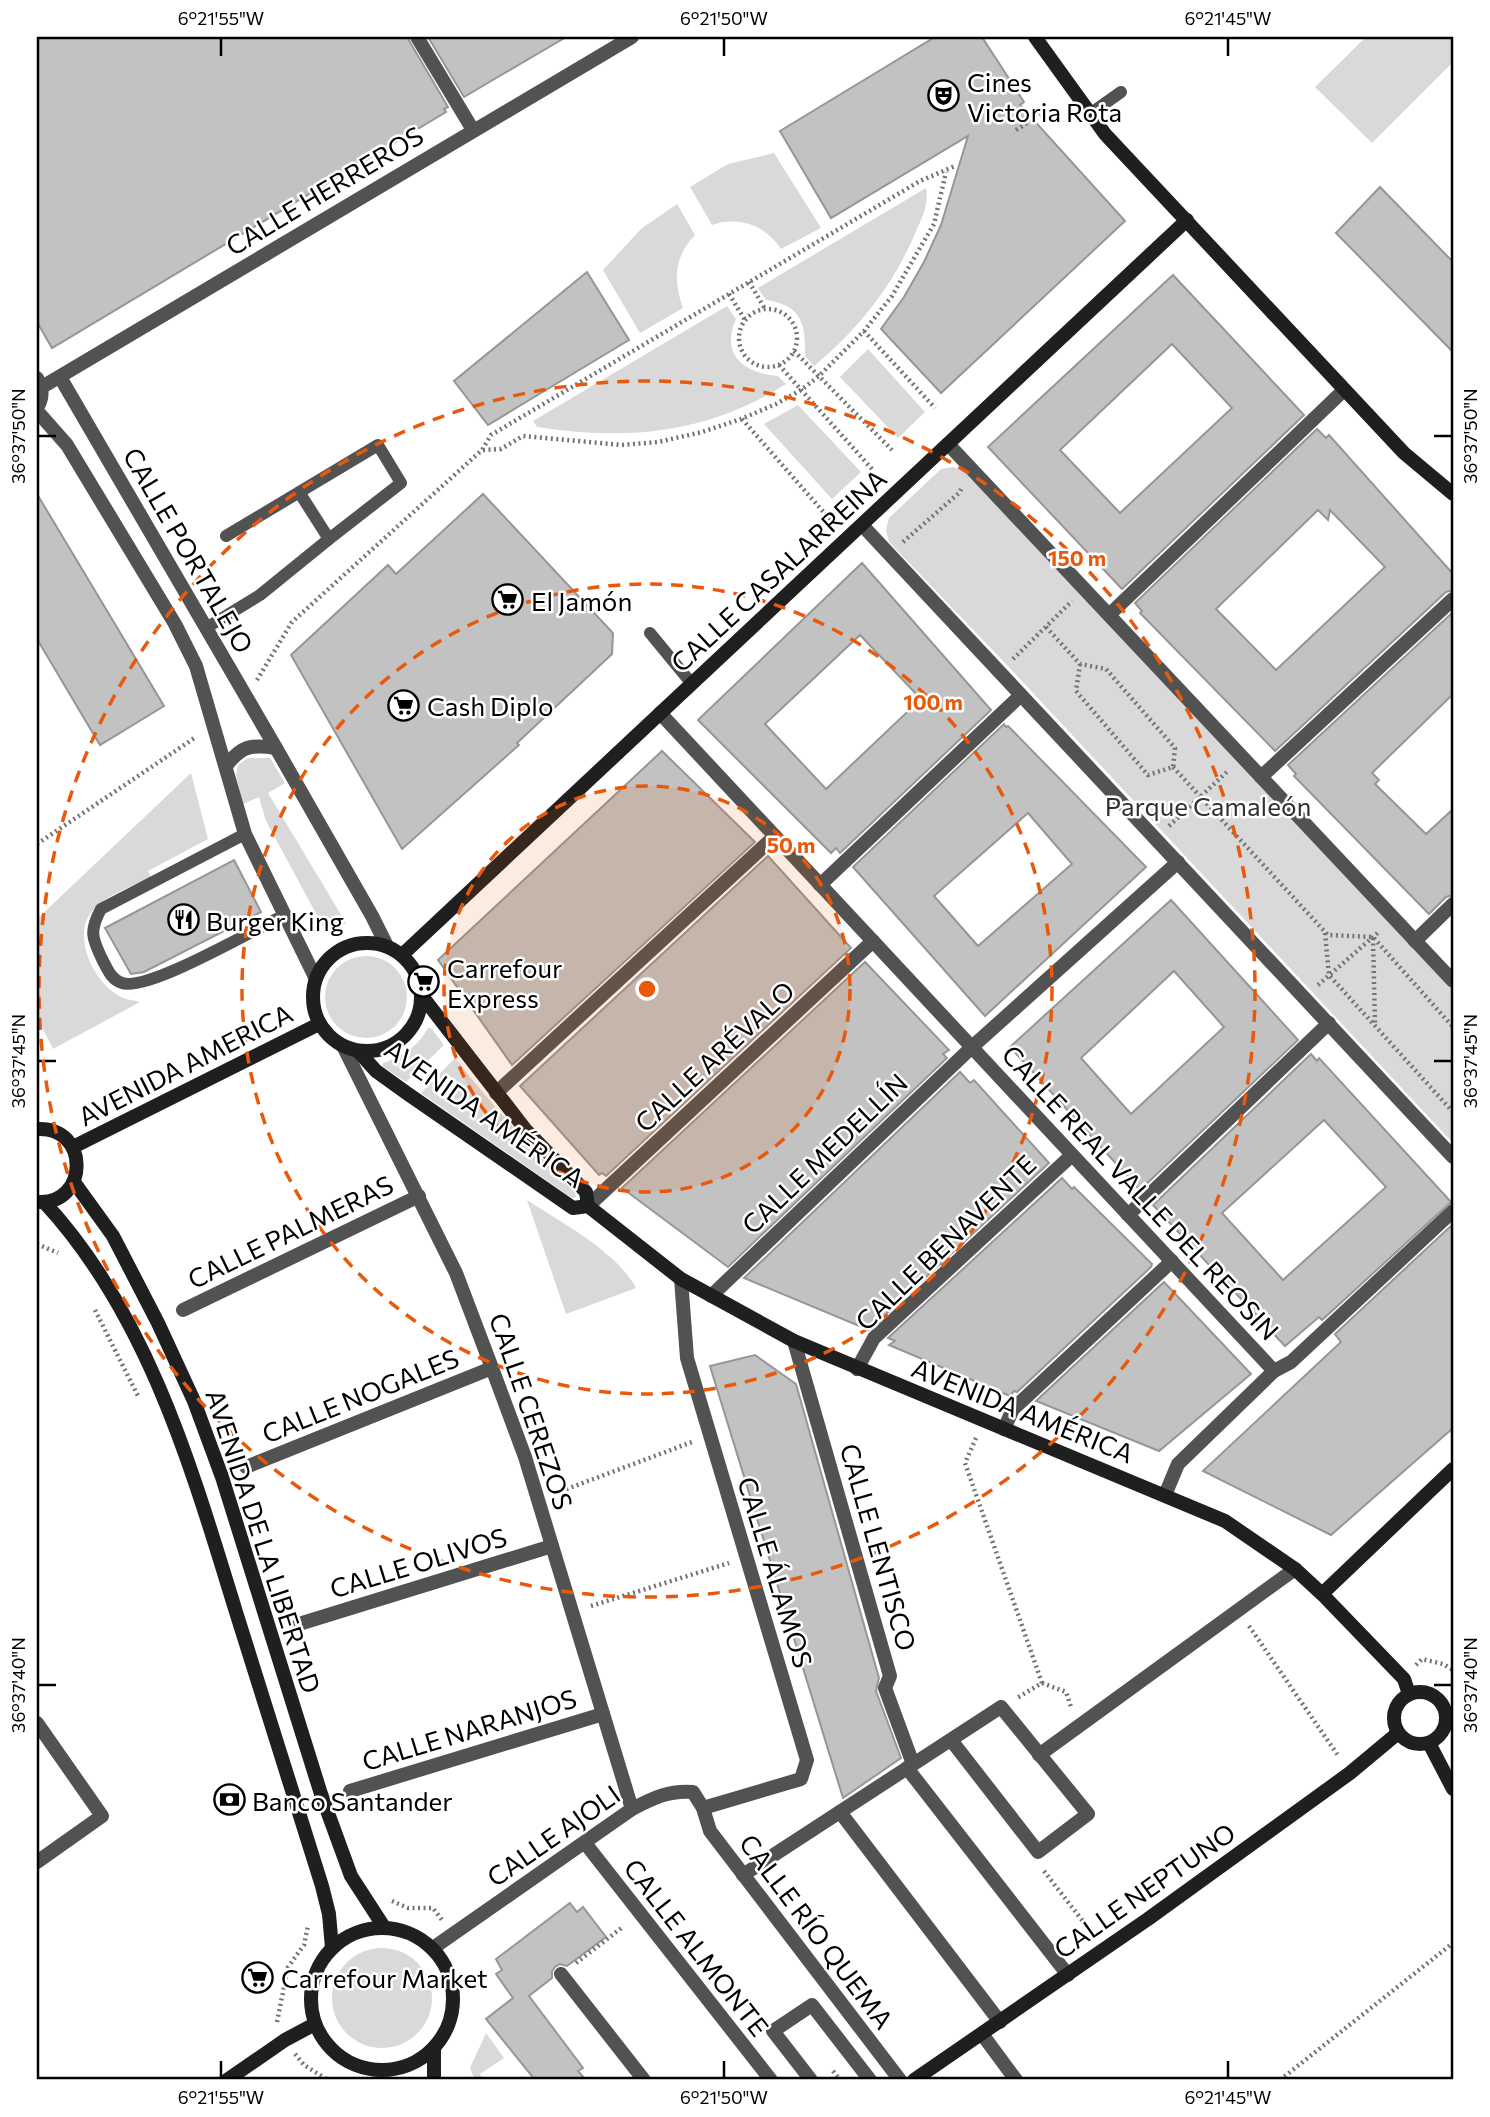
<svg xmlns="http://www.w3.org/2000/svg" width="1490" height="2117" font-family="Commissioner,sans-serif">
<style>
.green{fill:#d9d9d9}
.building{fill:#c2c2c2;stroke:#969696;stroke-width:2;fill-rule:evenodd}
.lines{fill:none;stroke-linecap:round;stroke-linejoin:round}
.path{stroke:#747474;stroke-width:4.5;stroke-dasharray:2 3.5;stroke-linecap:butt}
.lane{stroke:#525252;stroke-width:12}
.street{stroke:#525252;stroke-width:14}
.secondary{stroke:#1f1f1f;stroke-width:14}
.ticks{fill:none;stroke:#000;stroke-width:2.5}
.ring{fill:none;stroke:#e8590c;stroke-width:3.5;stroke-dasharray:12 9}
.labels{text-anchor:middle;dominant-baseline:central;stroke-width:5;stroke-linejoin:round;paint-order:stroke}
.poi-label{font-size:26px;fill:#000;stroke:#fff;text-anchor:start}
.street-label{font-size:26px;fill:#000;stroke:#fff}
.park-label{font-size:26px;fill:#303030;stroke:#fff}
.centre{fill:#e8590c;stroke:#fff;stroke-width:3.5}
.ring-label{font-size:21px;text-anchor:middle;font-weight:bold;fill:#e8590c;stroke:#fff;stroke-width:5;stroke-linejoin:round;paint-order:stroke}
.neatline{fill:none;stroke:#000;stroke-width:2.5}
.ticks-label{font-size:18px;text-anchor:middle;fill:#000}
</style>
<rect width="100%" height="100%" fill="#fff"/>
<!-- green -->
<g class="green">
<polygon points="1366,37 1453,37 1453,62 1372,143 1315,87"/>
<path d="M 774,153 L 821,228 L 781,249 C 765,225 739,216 712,225 L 690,187 L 728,164 Z"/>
<path d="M 926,188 C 929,202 923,216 917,229 C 895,283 859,329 814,366 L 805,356 C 806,323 801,305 766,300 L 758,288 Z"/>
<path d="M 677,204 L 695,235 C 674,256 673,281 683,308 L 640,333 L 603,270 L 641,229 Z"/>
<path d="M 727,306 L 736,319 C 720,355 744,373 778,376 L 786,384 C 707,434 628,441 537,427 L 533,421 Z"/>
<polygon points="868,349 925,412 898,438 840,377"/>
<polygon points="798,405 861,472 832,499 764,424"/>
<polygon points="953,467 966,472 1453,991 1453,1143 1007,665 889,542 886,530 889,518 941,469"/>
<polygon points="248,758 270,758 285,783 268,793 346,923 326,932 266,821 259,797 243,804 236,775 238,765"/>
<path d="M 191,773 L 208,839 L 148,871 L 151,877 C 133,886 108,894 94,909 C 70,933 93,982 119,996 C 125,1000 134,1000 140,1002 L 53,1049 L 37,1017 L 37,919 Z"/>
<circle cx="366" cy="997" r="41"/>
<path d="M 428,1028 L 431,1028 L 444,1045 L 406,1082 L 382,1066 L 383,1063 C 404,1056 417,1047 428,1028 Z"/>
<path d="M 455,1058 C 493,1106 532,1150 575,1193 L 576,1197 L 572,1198 L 421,1093 Z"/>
<path d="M 527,1200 C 562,1223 616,1251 636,1288 L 566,1314 Z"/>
<circle cx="382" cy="1998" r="50"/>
<polygon points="486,2033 504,2058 480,2074 483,2080 475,2080 470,2068"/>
</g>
<!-- building -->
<g class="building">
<polygon points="37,37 407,37 448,107 444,109 446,112 52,348 37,322"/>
<polygon points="428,37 566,37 464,97"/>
<polygon points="935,37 982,37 1024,102 1020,105 1125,221 941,393 881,329 904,297 924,262 941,225 968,136 831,218 780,131"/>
<polygon points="1380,187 1453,262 1453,352 1336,233"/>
<polygon points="587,272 629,340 488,425 454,381"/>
<path d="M 1173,275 L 1304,415 L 1122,589 L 988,447 ZM 1172,344 L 1232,408 L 1120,513 L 1060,450 Z"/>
<path d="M 1317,429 L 1326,438 L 1329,435 L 1453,574 L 1453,590 L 1446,592 L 1275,751 L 1140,613 L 1142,611 L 1135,603 ZM 1318,510 L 1328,520 L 1330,510 L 1385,567 L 1276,670 L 1216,609 Z"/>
<polygon points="37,494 164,706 100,745 37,639"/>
<polygon points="483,494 613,633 612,654 517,743 519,745 402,849 291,655 388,565 396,574"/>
<path d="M 862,563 L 991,710 L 840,853 L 836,848 L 831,853 L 698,720 ZM 860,635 L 921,699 L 826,789 L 765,724 Z"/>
<polygon points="1453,612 1453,694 1372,773 1379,780 1375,784 1426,834 1453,809 1453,895 1446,897 1429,914 1294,776 1296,774 1288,765"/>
<path d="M 1004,724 L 1006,727 L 1008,726 L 1146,867 L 985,1016 L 853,867 ZM 1028,813 L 1072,864 L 978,946 L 934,896 Z"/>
<polygon points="662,751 755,842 512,1065 438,960"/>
<polygon points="768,856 851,948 606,1176 602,1173 599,1175 520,1086"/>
<polygon points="234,860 261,912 144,972 131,974 105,928"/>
<path d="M 1171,900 L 1298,1040 L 1140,1190 L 1010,1047 ZM 1174,971 L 1224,1027 L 1131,1114 L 1081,1058 Z"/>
<polygon points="865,962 949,1050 943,1054 947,1058 728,1267 622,1188"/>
<path d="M 1311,1054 L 1317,1061 L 1319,1058 L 1451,1202 L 1322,1320 L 1319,1317 L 1285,1346 L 1153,1205 ZM 1324,1120 L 1386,1187 L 1283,1280 L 1222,1213 Z"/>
<polygon points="960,1072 970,1083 974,1080 1049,1163 869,1330 744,1278"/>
<polygon points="1062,1178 1072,1189 1074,1187 1152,1264 1151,1267 1017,1392 1014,1391 1010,1396 889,1345 895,1341 888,1338"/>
<polygon points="1453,1224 1453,1428 1331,1535 1203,1471 1341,1342 1335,1334"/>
<polygon points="1164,1282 1251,1374 1159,1451 1036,1401"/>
<polygon points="755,1355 796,1384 879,1678 876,1691 901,1758 843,1798 710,1366"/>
<polygon points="570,1903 577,1912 583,1907 606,1937 567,1966 560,1964 556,1966 552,1971 552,1978 529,1996 583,2068 578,2071 586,2080 535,2080 486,2019 513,1998 496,1974 502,1970 496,1959"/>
</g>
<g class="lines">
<!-- path -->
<g class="path">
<polyline points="1016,130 1040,115"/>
<polyline points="749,282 765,309"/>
<polyline points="729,294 745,320"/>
<circle cx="768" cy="338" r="29"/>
<polyline points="864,331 935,408"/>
<polyline points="794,351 892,450"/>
<polyline points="779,365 872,469"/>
<polyline points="742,419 834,524"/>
<polyline points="483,450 501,449 523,436 621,445 658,442 702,432 741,419 776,404 801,390 819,376 864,331 892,296 934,224 946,172"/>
<polyline points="903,542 959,493 963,486"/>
<polyline points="1046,627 1080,664 1106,669 1175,748 1173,767 1148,775 1076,691 1080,664"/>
<polyline points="1013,659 1072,601"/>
<polyline points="257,680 292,622 482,450 491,435 920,181 955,166"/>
<polyline points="1173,767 1328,935 1373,937 1453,1027"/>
<polyline points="1169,826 1229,770"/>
<polyline points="37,844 196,737"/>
<polyline points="1325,933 1329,975 1453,1112"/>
<polyline points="1373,938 1375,1024"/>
<polyline points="1318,985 1380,931"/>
<polyline points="37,1244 58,1253"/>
<polyline points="95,1310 138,1396"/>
<polyline points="976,1438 965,1463 1042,1683 1017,1698"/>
<polyline points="556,1493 692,1442"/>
<polyline points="591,1606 729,1563"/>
<polyline points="1249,1626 1339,1757"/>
<polyline points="1416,1665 1422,1659 1443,1664 1453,1670"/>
<polyline points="1042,1683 1066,1692 1071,1707"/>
<polyline points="1044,1871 1092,1933"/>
<polyline points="392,1901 408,1908 433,1908 442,1920"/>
<polyline points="576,1963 624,1926"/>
<polyline points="277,2022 288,1967 304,1945 308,1926"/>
<polyline points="295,2054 304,2065 328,2080"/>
<polyline points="833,2071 840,2080"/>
<polyline points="1280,2080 1453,1943"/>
</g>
<!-- lane -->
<g class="lane">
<polyline points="1090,114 1121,92"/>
<polyline points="226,536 378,445 401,483 329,539 299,492"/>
<polyline points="206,628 260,595 329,539"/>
<polyline points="650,633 692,684"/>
<path d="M 245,834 L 101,909 C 89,931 92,938 102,959 C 107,968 111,980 122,983 C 148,992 256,928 285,915"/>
</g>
<!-- street -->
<g class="street">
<polyline points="417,37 473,130"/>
<polyline points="60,377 276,748 372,916 387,946"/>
<path d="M 37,378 C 43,388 43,398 37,408"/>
<polyline points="42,387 632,37"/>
<polyline points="37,411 67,445 175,624 196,666 245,834 315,977"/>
<polyline points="948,444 1453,981"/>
<polyline points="862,525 1453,1157"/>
<polyline points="1109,615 1344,390"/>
<polyline points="660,713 1274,1371"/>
<path d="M 226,766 C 241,746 251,744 276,748"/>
<polyline points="1261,777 1453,599"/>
<polyline points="820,885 1021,695"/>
<polyline points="1415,941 1453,904"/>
<polyline points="343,1046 456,1273 492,1368 525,1457 632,1809"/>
<polyline points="496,1093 775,836"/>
<polyline points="588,1206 873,941"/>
<polyline points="1128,1215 1329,1023"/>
<polyline points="681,1279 687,1358 807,1760 801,1779 703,1808"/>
<polyline points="711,1296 972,1047 1178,862"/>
<polyline points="183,1310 419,1196"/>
<polyline points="794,1341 890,1676 885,1688 913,1764"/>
<polyline points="857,1369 874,1338 1072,1155"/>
<polyline points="1004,1429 1013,1409 1025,1398 1172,1261"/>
<polyline points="246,1467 492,1368"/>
<polyline points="1165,1495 1178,1464 1274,1371 1291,1362 1453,1211"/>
<polyline points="299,1624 552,1546"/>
<polyline points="37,1723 102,1816 37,1862"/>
<polyline points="1039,1755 1295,1569"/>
<polyline points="907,1768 1068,1975"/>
<polyline points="350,1791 603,1714"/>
<polyline points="840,1812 1000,2022"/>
<polyline points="585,1843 771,2080"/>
<polyline points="743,1875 1001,1707 1088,1814 1038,1852 951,1740"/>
<path d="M 433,1948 L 632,1809 C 653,1798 669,1790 693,1792 L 703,1808 L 710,1831 L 900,2080"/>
<polyline points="561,1974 644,2080"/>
<polyline points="982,2034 1016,2080"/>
<polyline points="811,2080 773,2031 812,2005 870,2080"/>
</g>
<!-- secondary -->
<g class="secondary">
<polyline points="1035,37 1105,134 1404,453 1453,494"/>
<circle cx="367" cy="997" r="54"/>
<polyline points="402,955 1187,220"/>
<polyline points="422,996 525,1129 586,1192 588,1206 681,1279 794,1341 1225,1521 1295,1569 1322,1594 1404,1679 1409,1694"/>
<polyline points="358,1051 376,1071 408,1094 573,1208 588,1206"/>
<path d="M 37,1129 C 90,1126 89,1204 39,1202"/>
<polyline points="73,1147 319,1024"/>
<polyline points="74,1182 113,1236 158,1323 194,1401 222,1477 321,1794 351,1876 384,1927"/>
<path d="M 44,1202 C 148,1314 192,1469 236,1612 C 265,1703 293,1795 322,1886 L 329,1914 L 332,1948"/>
<polyline points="1322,1594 1453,1469"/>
<circle cx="1420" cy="1718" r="26"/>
<polyline points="1429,1743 1453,1789"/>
<circle cx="382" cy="1999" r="71"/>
<polyline points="434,2048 434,2080"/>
<polyline points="227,2080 285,2040 315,2024"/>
<polyline points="914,2080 1148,1919 1350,1773 1398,1733"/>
</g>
</g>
<!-- ticks -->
<path class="ticks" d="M 221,38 L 221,56M 724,38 L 724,56M 1228,38 L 1228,56M 38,436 L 56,436M 1434,436 L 1452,436M 38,1061 L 56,1061M 1434,1061 L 1452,1061M 38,1685 L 56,1685M 1434,1685 L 1452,1685M 221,2061 L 221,2078M 724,2061 L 724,2078M 1228,2061 L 1228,2078"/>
<!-- distance rings -->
<circle cx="647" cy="989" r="203" fill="#e8590c" fill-opacity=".12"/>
<g class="ring">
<circle cx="647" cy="989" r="203"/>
<circle cx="647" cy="989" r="405"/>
<circle cx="647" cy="989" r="608"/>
</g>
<!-- icons -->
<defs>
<symbol id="theatre-ring" viewBox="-11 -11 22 22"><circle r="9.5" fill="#fff" stroke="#000" stroke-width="1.5"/><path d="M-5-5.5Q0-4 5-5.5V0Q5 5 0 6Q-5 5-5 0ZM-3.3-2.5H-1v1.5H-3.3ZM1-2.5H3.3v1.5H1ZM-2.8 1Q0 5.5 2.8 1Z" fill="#000"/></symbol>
<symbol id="supermarket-ring" viewBox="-11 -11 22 22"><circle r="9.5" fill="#fff" stroke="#000" stroke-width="1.5"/><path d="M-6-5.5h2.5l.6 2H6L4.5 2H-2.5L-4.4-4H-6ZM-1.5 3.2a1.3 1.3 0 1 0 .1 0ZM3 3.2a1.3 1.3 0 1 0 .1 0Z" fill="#000"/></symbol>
<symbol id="restaurant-ring" viewBox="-11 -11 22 22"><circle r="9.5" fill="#fff" stroke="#000" stroke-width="1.5"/><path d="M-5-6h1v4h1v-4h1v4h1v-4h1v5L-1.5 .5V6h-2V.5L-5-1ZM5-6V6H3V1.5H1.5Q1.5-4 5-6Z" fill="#000"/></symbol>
<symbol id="bank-ring" viewBox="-11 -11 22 22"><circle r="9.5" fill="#fff" stroke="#000" stroke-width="1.5"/><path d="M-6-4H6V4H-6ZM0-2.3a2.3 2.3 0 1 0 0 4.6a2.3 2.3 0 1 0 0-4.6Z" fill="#000"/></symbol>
</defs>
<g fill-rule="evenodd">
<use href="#theatre-ring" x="926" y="78" width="35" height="35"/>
<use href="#supermarket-ring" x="490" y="582" width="35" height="35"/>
<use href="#supermarket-ring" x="386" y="688" width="35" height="35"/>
<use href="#restaurant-ring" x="166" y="902" width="35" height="35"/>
<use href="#supermarket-ring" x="406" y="964" width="35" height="35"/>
<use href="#bank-ring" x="212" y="1782" width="35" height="35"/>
<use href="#supermarket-ring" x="240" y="1960" width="35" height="35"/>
</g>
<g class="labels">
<!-- poi labels -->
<g class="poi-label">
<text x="967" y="81">Cines<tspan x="967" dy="30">Victoria Rota</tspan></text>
<text x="531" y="600">El Jamón</text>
<text x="427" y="705">Cash Diplo</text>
<text x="206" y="920">Burger King</text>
<text x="447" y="967">Carrefour<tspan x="447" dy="30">Express</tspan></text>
<text x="252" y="1800">Banco Santander</text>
<text x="281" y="1977">Carrefour Market</text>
</g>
<!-- street labels -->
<g class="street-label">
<text transform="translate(324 190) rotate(-31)">CALLE HERREROS</text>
<text transform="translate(189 550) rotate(60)">CALLE PORTALEJO</text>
<text transform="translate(778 570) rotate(-43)">CALLE CASALARREINA</text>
<text transform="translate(714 1056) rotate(-43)">CALLE ARÉVALO</text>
<text transform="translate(185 1064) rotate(-27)">AVENIDA AMERICA</text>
<text transform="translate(485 1113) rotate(35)">AVENIDA AMÉRICA</text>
<text transform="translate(824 1153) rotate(-44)">CALLE MEDELLÍN</text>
<text transform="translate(1141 1192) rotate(47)">CALLE REAL VALLE DEL REOSIN</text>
<text transform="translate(290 1231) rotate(-26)">CALLE PALMERAS</text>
<text transform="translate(945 1242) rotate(-44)">CALLE BENAVENTE</text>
<text transform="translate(360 1395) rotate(-22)">CALLE NOGALES</text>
<text transform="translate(1023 1410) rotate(22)">AVENIDA AMÉRICA</text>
<text transform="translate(532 1411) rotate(71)">CALLE CEREZOS</text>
<text transform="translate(264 1541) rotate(72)">AVENIDA DE LA LIBERTAD</text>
<text transform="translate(879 1547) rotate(74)">CALLE LENTISCO</text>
<text transform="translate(418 1562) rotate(-17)">CALLE OLIVOS</text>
<text transform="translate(776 1572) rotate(73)">CALLE ÁLAMOS</text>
<text transform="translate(469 1729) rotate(-17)">CALLE NARANJOS</text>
<text transform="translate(553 1835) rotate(-35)">CALLE AJOLI</text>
<text transform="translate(1144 1890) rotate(-35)">CALLE NEPTUNO</text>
<text transform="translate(817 1931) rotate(53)">CALLE RÍO QUEMA</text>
<text transform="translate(697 1947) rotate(52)">CALLE ALMONTE</text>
</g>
<!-- park labels -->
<g class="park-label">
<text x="1208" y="805">Parque Camaleón</text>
</g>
</g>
<circle cx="647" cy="989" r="10" class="centre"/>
<g class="ring-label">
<text x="1077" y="566">150 m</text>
<text x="933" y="710">100 m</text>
<text x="791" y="853">50 m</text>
</g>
<!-- border -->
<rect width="1490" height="2117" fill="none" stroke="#ffffff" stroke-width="77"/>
<rect x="38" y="38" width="1414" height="2040" class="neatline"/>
<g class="ticks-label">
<text x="221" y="25">6°21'55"W</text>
<text x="724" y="25">6°21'50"W</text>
<text x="1228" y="25">6°21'45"W</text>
<text transform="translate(19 436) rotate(-90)" y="6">36°37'50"N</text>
<text transform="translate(1471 436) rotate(-90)" y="6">36°37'50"N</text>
<text transform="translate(19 1061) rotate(-90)" y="6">36°37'45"N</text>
<text transform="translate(1471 1061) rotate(-90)" y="6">36°37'45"N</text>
<text transform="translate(19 1685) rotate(-90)" y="6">36°37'40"N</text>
<text transform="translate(1471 1685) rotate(-90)" y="6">36°37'40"N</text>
<text x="221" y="2104">6°21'55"W</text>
<text x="724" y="2104">6°21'50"W</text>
<text x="1228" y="2104">6°21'45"W</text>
</g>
</svg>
